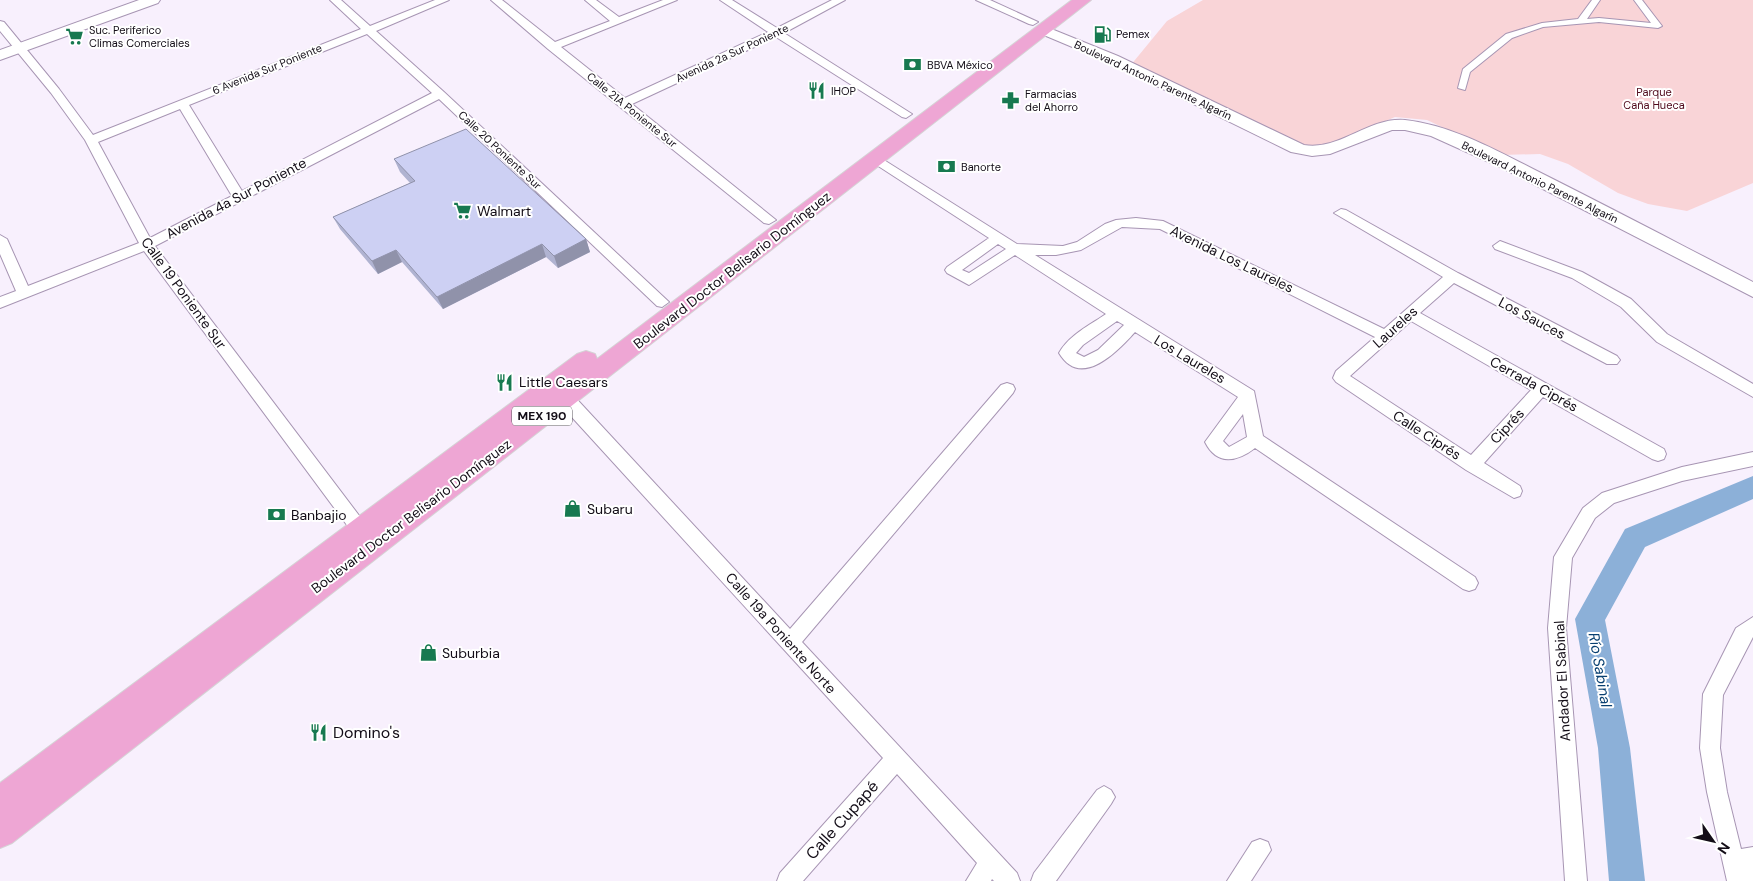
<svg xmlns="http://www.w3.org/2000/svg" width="1753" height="881" font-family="'DM Sans',sans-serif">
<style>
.green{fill:#f9d4d7}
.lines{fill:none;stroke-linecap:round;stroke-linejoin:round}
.river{fill:#8cb0d8;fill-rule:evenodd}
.pedestrian-casing{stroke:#a795b3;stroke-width:2}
.minor-casing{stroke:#a795b3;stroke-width:2}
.secondary-casing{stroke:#a795b3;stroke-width:2}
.primary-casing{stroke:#d5d3d5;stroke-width:2}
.pedestrian{fill:#fff;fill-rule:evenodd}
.minor{fill:#fff;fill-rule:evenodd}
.secondary{fill:#fff;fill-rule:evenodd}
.primary{fill:#eea6d4;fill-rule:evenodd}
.wall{fill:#b0b3d1}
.shaded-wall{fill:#9092aa}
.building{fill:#cdd0f3;stroke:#9092aa}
.labels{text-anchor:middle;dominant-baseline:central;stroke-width:4;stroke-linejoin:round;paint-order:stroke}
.far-poi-label{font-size:11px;fill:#130d17;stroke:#fff;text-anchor:start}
.far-street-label{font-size:11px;fill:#130d17;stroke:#fff}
.far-park-label{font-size:11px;fill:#4f091b;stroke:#fff}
.shield{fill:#fff;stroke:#5a565d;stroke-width:1}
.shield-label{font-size:12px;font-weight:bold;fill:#130d17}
.street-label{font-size:14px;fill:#130d17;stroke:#fff}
.poi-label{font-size:14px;fill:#130d17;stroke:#fff;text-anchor:start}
.water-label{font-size:15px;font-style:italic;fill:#094071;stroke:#fff}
.near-poi-label{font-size:16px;fill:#130d17;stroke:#fff;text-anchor:start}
.near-street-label{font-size:16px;fill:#130d17;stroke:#fff}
</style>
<rect width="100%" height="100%" fill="#f8f0fd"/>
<!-- green -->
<polygon class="green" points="1203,0 1753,0 1753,183 1687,211 1648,204 1618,193 1568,164 1540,154 1501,155 1427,120 1395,117 1321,149 1294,144 1130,66 1167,21"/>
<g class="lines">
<!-- river -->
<polygon class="river" points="1753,476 1753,499 1645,547 1605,620 1630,748 1645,881 1609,881 1598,748 1575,619 1625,529"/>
<defs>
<polygon id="pedestrian" points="1592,0 1600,0 1587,19 1599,18 1651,23 1634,0 1642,0 1662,26 1658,28 1599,22 1543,27 1512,38 1470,72 1465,90 1458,88 1463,69 1506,34 1542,23 1578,19"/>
<g id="minor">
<path d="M 330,0 L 341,0 L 370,26 L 435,0 L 449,0 L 376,31 L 444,92 L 669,302 L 662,307 L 657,306 L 439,99 L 155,246 L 367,526 L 370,531 L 367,536 L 361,538 L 355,536 L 144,251 L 0,308 L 0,297 L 16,291 L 0,254 L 0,235 L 7,239 L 28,286 L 139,243 L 85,140 L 51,93 L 0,31 L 0,21 L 4,22 L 59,89 L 93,135 L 361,29 ZM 367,34 L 432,93 L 242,191 L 189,105 ZM 180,109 L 232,196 L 150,238 L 98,142 Z"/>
<polygon points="491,0 502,0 555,42 610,21 585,0 596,0 619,17 663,0 677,0 561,47 625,98 768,32 720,0 732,0 777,28 832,0 845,0 784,33 912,114 906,118 902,117 776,37 632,104 776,220 769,224 764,223 548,49"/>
<polygon points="976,0 990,0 1038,22 1033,25 1029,24"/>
<path d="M 876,155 L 1017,244 L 1063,246 L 1077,242 L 1105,224 L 1116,220 L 1136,218 L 1163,221 L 1384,329 L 1443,277 L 1334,213 L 1341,209 L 1346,210 L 1458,273 L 1617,356 L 1620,360 L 1617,364 L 1607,364 L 1454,283 L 1420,313 L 1664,449 L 1666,454 L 1664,459 L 1658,461 L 1652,459 L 1543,397 L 1484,463 L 1520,486 L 1522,491 L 1520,496 L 1514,498 L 1466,470 L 1336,382 L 1333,378 L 1336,371 L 1375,337 L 1160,229 L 1122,227 L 1081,250 L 1056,255 L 1035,255 L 1254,391 L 1263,436 L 1475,577 L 1478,583 L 1475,589 L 1469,591 L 1463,589 L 1255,448 C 1237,462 1217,466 1205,442 L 1238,397 L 1135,332 C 1118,351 1081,390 1059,353 C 1069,335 1090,325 1106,314 L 1015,255 L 969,285 L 947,273 L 945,270 L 947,267 L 989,238 L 872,162 L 870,159 L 872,156 ZM 998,244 L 1006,249 L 969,273 L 962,270 ZM 1117,321 L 1124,325 L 1098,350 L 1084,357 L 1076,353 L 1083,345 ZM 1411,321 L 1531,390 L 1471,455 L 1350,376 ZM 1243,414 L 1247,437 L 1229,447 L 1223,441 Z"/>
<polygon points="1500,241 1582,272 1631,299 1667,334 1753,384 1753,397 1657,342 1621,307 1572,278 1495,249 1493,246"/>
<polygon points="1007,383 1013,385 1015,389 1013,393 802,642 1017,873 1020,881 994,881 992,879 991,881 966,881 977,863 897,774 803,881 777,881 780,873 883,758 548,391 550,387 556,385 572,394 790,629 1001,385"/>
<polygon points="1753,452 1753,466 1682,481 1614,503 1595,518 1572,558 1566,628 1587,881 1565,881 1548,628 1554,557 1583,508 1602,493 1682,467"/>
<polygon points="1753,617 1753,637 1723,695 1720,748 1727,792 1741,849 1753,847 1753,881 1727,881 1707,792 1700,748 1703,694 1736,628"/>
<polygon points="1104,786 1111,790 1115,797 1111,804 1056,881 1031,881 1034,873 1097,790"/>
<polygon points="1260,839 1268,842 1271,850 1251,881 1227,881 1252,842"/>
</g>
<g id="secondary">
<polygon points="139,0 160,0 158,3 0,60 0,50"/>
<path d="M 1044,26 L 1118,56 L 1304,145 C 1340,151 1368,117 1405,120 C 1453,125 1501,153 1543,174 C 1613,209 1683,246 1753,282 L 1753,297 L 1502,168 L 1431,136 L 1405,130 L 1392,130 L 1330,154 L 1312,156 L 1291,152 L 1108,62 L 1039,33 L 1037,30 L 1039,27 Z"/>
</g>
<polygon id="primary" points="1072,0 1091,0 12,843 0,848 0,783 577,354 586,351 595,354 597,359"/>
</defs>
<!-- pedestrian casing -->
<use href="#pedestrian" class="pedestrian-casing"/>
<!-- minor casing -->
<use href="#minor" class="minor-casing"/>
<!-- secondary casing -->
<use href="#secondary" class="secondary-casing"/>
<!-- primary casing -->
<use href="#primary" class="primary-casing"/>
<!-- pedestrian -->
<use href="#pedestrian" class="pedestrian"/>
<!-- minor -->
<use href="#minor" class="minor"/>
<!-- secondary -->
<use href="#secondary" class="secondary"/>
<!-- primary -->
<use href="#primary" class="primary"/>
</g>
<!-- wall -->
<polygon class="wall" points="394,159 586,239 590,252 558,268 546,257 443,309 402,262 378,274 340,229 333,217 410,183 400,172"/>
<!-- shaded-wall -->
<g class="shaded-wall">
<polygon points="586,239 590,252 558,268 554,256"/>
<polygon points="542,244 546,257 443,309 437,297"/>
<polygon points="396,250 402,262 378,274 372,261"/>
</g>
<!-- building -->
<polygon class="building" points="466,129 586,239 554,256 542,244 437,297 396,250 372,261 333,217 415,181 394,159"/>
<!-- icons -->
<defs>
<symbol id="fuel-bare" viewBox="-9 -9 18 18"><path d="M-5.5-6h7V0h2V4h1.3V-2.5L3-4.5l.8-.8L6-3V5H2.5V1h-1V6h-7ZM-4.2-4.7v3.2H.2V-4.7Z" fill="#177950" stroke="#fff" stroke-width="2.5" paint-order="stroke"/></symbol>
<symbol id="supermarket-bare" viewBox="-9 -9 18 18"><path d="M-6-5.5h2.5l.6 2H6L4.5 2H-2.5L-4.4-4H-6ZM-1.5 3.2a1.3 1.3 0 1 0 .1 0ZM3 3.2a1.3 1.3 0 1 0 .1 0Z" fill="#177950" stroke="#fff" stroke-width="2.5" paint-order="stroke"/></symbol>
<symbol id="bank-bare" viewBox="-9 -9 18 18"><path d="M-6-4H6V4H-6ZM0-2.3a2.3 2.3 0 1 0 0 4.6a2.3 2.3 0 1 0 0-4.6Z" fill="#177950" stroke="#fff" stroke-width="2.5" paint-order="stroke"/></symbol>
<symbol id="restaurant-bare" viewBox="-9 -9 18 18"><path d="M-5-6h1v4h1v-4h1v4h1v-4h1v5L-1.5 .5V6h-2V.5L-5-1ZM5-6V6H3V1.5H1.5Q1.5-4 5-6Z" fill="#177950" stroke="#fff" stroke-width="2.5" paint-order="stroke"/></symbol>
<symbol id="pharmacy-bare" viewBox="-9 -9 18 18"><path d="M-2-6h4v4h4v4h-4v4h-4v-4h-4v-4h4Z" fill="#177950" stroke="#fff" stroke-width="2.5" paint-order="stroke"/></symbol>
<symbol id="shop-bare" viewBox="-9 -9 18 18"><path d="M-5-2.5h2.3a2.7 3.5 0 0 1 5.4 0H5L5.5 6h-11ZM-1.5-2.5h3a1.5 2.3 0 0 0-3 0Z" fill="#177950" stroke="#fff" stroke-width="2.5" paint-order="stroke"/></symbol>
</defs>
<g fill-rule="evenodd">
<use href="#fuel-bare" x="1090" y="22" width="25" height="25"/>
<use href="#supermarket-bare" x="62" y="24" width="25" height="25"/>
<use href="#bank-bare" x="900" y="52" width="25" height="25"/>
<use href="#restaurant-bare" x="804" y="78" width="25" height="25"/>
<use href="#pharmacy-bare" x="998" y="88" width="25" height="25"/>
<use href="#bank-bare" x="934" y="154" width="25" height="25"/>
<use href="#supermarket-bare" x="450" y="198" width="25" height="25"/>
<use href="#restaurant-bare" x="492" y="370" width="25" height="25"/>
<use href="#shop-bare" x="560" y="496" width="25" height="25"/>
<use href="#bank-bare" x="264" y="502" width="25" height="25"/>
<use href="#shop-bare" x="416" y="640" width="25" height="25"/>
<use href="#restaurant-bare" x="306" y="720" width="25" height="25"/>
</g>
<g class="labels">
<!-- far-poi labels -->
<g class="far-poi-label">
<text x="89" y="30">Suc. Periferico<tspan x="89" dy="13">Climas Comerciales</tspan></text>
<text x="1116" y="34">Pemex</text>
<text x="927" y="65">BBVA México</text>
<text x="831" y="91">IHOP</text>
<text x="1025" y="94">Farmacias<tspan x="1025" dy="13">del Ahorro</tspan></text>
<text x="961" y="167">Banorte</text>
</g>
<!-- far-street labels -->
<g class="far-street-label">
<text transform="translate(732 53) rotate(-25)">Avenida 2a Sur Poniente</text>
<text transform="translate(267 69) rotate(-22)">6 Avenida Sur Poniente</text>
<text transform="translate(1153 80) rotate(25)">Boulevard Antonio Parente Algarín</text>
<text transform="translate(632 110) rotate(39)">Calle 21A Poniente Sur</text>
<text transform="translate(500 150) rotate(43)">Calle 20 Poniente Sur</text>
<text transform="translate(1540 182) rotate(26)">Boulevard Antonio Parente Algarín</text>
</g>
<!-- far-park labels -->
<g class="far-park-label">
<text x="1654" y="92">Parque<tspan x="1654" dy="13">Caña Hueca</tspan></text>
</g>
<!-- shield labels -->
<rect class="shield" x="512" y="406.5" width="60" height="19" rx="4"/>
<g class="shield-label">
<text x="542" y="416">MEX 190</text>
</g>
<!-- street labels -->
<g class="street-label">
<text transform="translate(236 198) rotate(-28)">Avenida 4a Sur Poniente</text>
<text transform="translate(1232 259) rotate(26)">Avenida Los Laureles</text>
<text transform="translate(732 270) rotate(-38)">Boulevard Doctor Belisario Domínguez</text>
<text transform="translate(184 293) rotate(54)">Calle 19 Poniente Sur</text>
<text transform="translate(1532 318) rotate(28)">Los Sauces</text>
<text transform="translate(1395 327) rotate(-42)">Laureles</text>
<text transform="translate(1190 359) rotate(31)">Los Laureles</text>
<text transform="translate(1534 384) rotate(29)">Cerrada Ciprés</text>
<text transform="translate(1507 426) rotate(-47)">Ciprés</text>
<text transform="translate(1427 435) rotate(33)">Calle Ciprés</text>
<text transform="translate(411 516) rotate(-37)">Boulevard Doctor Belisario Domínguez</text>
<text transform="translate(781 633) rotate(48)">Calle 19a Poniente Norte</text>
<text transform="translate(1562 681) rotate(-93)">Andador El Sabinal</text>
</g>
<!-- poi labels -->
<g class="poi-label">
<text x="477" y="211">Walmart</text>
<text x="519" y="382">Little Caesars</text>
<text x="587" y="509">Subaru</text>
<text x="291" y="515">Banbajio</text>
<text x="442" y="653">Suburbia</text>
</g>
<!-- water labels -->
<g class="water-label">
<text transform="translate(1600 670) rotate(80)">Río Sabinal</text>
</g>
<!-- near-poi labels -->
<g class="near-poi-label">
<text x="333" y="732">Domino's</text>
</g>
<!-- near-street labels -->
<g class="near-street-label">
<text transform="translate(842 820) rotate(-48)">Calle Cupapé</text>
</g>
</g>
<!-- north arrow -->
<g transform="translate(1713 841) rotate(124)" stroke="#ffffff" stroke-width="4" paint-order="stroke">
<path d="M0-4L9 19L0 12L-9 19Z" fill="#130d17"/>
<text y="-8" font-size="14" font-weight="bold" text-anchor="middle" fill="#130d17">N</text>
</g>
</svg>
